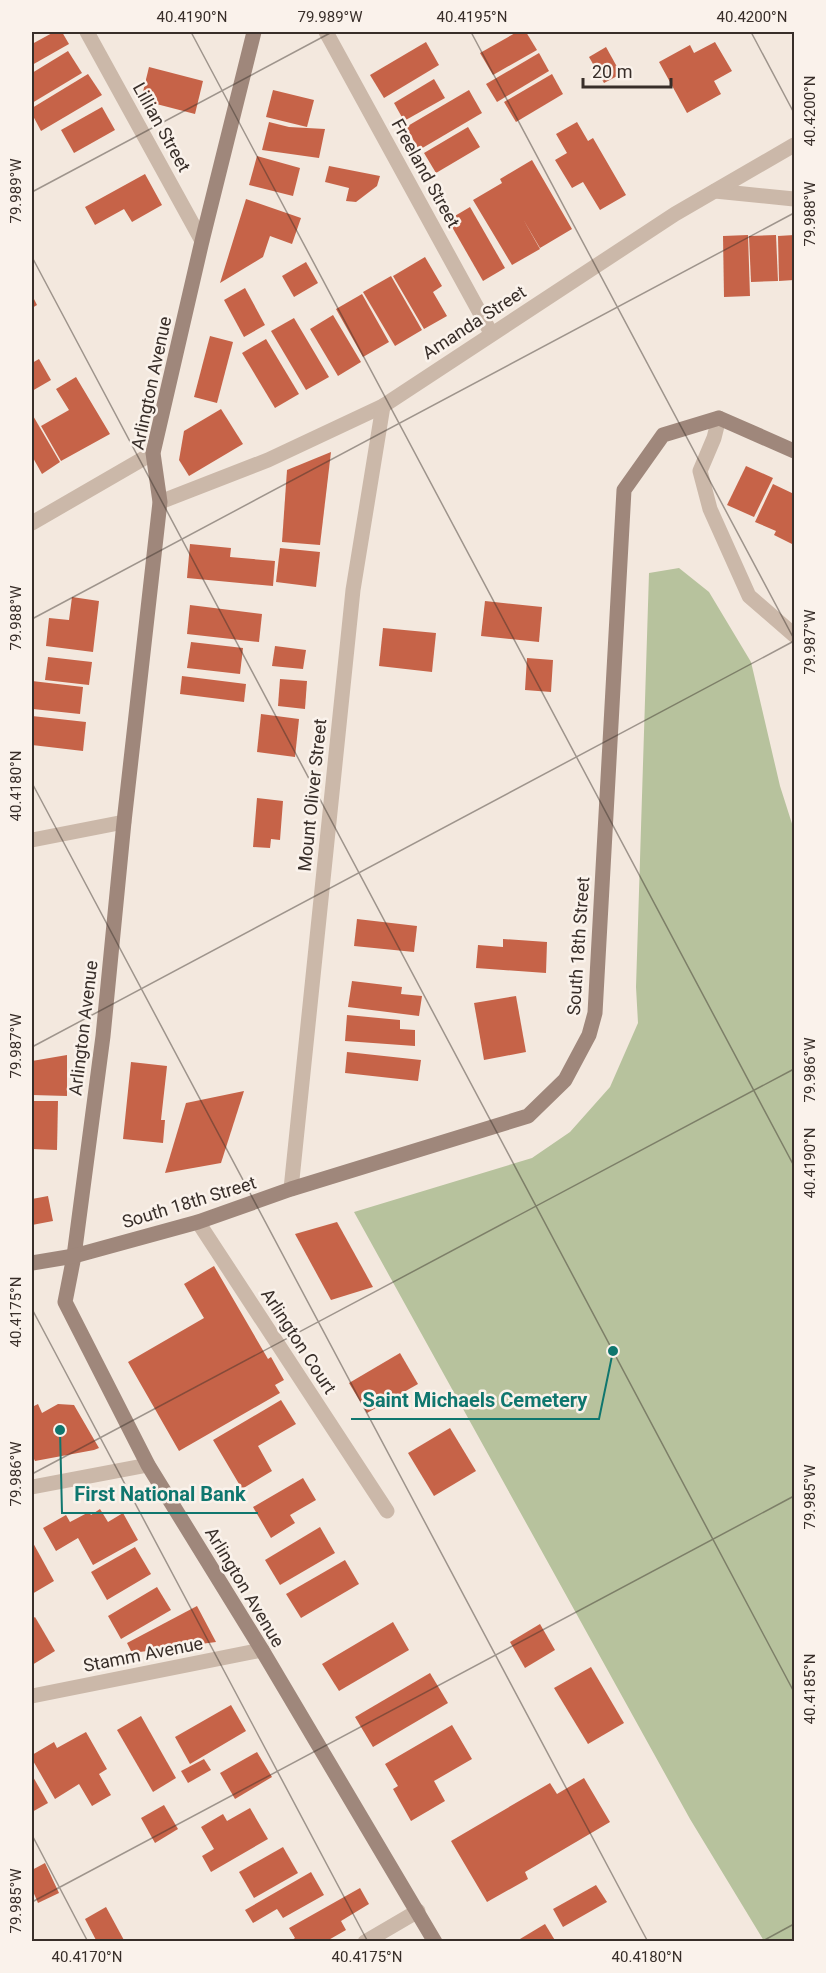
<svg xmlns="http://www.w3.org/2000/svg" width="826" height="1973" font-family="Roboto,sans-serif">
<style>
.green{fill:#b7c29d}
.building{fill:#c66348}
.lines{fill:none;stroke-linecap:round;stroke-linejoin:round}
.minor{stroke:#cbb8a9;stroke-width:15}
.tertiary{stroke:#cbb8a9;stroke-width:15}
.secondary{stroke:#9f877b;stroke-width:15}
.ticks{fill:none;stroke:#382e29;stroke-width:1.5;stroke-opacity:0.45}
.labels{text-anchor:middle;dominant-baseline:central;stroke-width:5;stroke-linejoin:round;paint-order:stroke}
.street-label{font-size:18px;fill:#382e29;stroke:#faf2eb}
.leader{fill:none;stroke:#0f766e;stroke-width:2}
.callout-dot{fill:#0f766e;stroke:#faf2eb;stroke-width:2}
.callout-label{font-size:20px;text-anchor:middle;font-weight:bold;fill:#0f766e;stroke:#faf2eb;stroke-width:5;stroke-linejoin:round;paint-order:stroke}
.neatline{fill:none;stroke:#382e29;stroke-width:2}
.ticks-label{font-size:15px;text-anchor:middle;fill:#382e29}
</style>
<rect width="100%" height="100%" fill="#f3e8de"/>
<!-- green -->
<polygon class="green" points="679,568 709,592 751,662 780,786 794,830 794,1941 764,1941 690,1819 354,1212 532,1158 570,1132 610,1087 638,1023 636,987 649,573"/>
<!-- building -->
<g class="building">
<polygon points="54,32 62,32 69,44 32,65 32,44"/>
<polygon points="517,32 526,32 537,50 493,75 480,53"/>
<polygon points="426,42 439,65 384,98 370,75"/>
<polygon points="715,42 732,71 714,81 721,94 687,113 659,62 690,45 694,53"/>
<polygon points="606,47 621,74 604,83 589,57"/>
<polygon points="68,51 82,73 32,103 32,73"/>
<polygon points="539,53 549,71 497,102 486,84"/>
<polygon points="149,67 203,81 195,114 141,100"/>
<polygon points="88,74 102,95 41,131 32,114 32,108"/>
<polygon points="552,74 563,94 516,122 504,102"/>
<polygon points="434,79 445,98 404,121 394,103"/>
<polygon points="273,90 314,100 307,127 266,117"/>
<polygon points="469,90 482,113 419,150 406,127"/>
<polygon points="102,107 115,130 74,153 61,130"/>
<polygon points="269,122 289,127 325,129 319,158 262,150"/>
<polygon points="577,122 588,141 593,138 626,195 600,210 583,182 572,188 555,160 567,153 556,134"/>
<polygon points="468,127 480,147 436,173 424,153"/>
<polygon points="257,156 300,168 293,196 249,185"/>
<polygon points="532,160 572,229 540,248 523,219 540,249 512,265 473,200 502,183 500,179"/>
<polygon points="329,166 380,176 377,186 356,202 346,201 349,188 325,182"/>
<polygon points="145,174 162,205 132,222 124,209 95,225 85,207"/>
<polygon points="246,199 301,218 292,244 270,236 263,257 220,283"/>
<polygon points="470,207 505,268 483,281 448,220"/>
<polygon points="748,235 750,296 724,297 723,236"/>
<polygon points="776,235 778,281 751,282 749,236"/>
<polygon points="794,235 794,280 779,281 778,236"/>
<polygon points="425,257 442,286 433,292 447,316 424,329 393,276"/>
<polygon points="306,262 318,283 294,297 282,276"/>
<polygon points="391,276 422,330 395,346 363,292"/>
<polygon points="245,288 265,325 244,337 224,300"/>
<polygon points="362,294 389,342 363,357 336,309"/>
<polygon points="32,295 37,305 32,308"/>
<polygon points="333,315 361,362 338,376 310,329"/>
<polygon points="294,318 329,377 306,390 271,331"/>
<polygon points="210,336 233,342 217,403 194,397"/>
<polygon points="266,339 299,394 275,408 242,353"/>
<polygon points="39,359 51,380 32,391 32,363"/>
<polygon points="76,377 110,434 61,461 41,426 69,410 56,389"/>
<polygon points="221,409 243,444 189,476 179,460 184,431"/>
<polygon points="32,414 60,462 42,474 32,456"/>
<polygon points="331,452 320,545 282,542 287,470"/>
<polygon points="746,466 773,478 754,517 727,505"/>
<polygon points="773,484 794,494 794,545 774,535 776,531 755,522"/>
<polygon points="190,544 231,548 230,557 275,561 273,586 187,578"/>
<polygon points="280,548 320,552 316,587 276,582"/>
<polygon points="72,597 99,601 93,652 46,646 49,618 69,620"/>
<polygon points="485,601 542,607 539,642 481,636"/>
<polygon points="190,605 262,614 259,642 187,634"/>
<polygon points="383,628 436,633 432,672 379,666"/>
<polygon points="191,642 243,648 240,674 187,668"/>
<polygon points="275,646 306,650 303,669 272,666"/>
<polygon points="48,657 92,662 89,685 45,680"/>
<polygon points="527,658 553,660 551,692 525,690"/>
<polygon points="182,676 246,684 244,702 180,694"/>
<polygon points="280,679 307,681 305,709 278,706"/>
<polygon points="32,681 83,687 80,714 33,709 34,698 32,698"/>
<polygon points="261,714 299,719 295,757 257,752"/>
<polygon points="32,716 86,722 83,751 32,745"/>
<polygon points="257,798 283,801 280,840 271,839 270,848 253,847"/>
<polygon points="357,919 417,926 414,952 354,946"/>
<polygon points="503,939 547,942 546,973 476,968 478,945 503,947"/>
<polygon points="352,981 402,987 401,994 422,996 419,1016 348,1007"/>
<polygon points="516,996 526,1052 484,1060 474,1003"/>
<polygon points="347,1015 400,1020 400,1029 415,1030 415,1046 345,1041"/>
<polygon points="347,1052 421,1060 418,1081 345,1073"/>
<polygon points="67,1055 67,1096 32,1095 32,1061"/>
<polygon points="131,1062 167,1066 161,1120 165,1120 163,1143 123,1139"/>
<polygon points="244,1091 221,1163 165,1173 186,1103"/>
<polygon points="32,1101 58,1101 57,1150 32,1149"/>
<polygon points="48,1196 53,1221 32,1225 32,1199"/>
<polygon points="337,1222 373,1287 331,1300 295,1234"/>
<polygon points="214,1266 268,1359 271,1357 284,1380 275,1385 280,1393 179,1451 128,1362 204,1318 184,1284"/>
<polygon points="400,1353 418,1384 367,1413 349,1383"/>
<polygon points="281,1400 296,1424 258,1446 272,1471 242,1489 213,1440"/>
<polygon points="38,1404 42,1413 58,1404 74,1405 99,1448 94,1450 35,1461 32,1455 32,1407"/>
<polygon points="450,1428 476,1471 434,1496 408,1453"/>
<polygon points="303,1478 316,1500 290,1515 295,1523 271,1538 253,1507"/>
<polygon points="100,1509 108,1522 123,1513 138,1540 93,1565 78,1538 56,1551 43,1528 66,1515 70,1522 89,1512 91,1515"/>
<polygon points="320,1527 335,1553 280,1585 265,1560"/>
<polygon points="32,1541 54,1581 32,1594"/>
<polygon points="135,1547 151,1574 107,1600 91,1572"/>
<polygon points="345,1560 359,1584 301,1618 286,1594"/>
<polygon points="157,1587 171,1610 121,1639 108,1616"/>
<polygon points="197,1606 216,1642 132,1653 127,1643"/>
<polygon points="35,1617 55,1651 32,1665 32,1619"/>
<polygon points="393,1622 409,1650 339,1691 322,1664"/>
<polygon points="540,1624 555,1650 525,1668 510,1642"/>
<polygon points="591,1667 624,1723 588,1744 554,1688"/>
<polygon points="430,1673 448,1703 373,1747 355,1717"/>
<polygon points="231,1705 246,1731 190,1764 175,1737"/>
<polygon points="141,1716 176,1778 153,1792 117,1730"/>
<polygon points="452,1725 472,1759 434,1781 445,1801 411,1821 393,1789 398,1786 385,1764"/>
<polygon points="86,1732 107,1769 99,1774 111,1795 92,1806 79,1784 55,1799 32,1759 32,1755 54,1742 57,1748"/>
<polygon points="257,1752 272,1777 235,1799 220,1773"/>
<polygon points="204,1759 211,1770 188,1783 181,1771"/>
<polygon points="32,1775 48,1803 32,1812"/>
<polygon points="584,1778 610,1822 525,1872 528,1879 487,1902 451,1841 550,1783 557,1794"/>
<polygon points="164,1805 178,1829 155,1843 141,1818"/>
<polygon points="250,1808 268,1839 211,1872 202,1856 214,1849 201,1827 223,1814 227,1821"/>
<polygon points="283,1847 298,1873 254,1898 239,1872"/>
<polygon points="45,1863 59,1893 38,1903 32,1889 32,1870"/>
<polygon points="311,1872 324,1895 283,1918 277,1909 253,1923 245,1910"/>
<polygon points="596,1885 607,1902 563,1927 553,1909"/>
<polygon points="360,1888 369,1904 341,1921 346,1930 325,1942 289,1942 295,1938 289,1928"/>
<polygon points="106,1907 125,1942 97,1942 85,1919"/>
<polygon points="545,1924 556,1942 515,1942"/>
</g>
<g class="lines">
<!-- minor -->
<g class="minor">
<polyline points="87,32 202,241"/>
<polyline points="326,32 491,333"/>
<polyline points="715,191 794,199"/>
<polyline points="719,418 714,438 700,471 710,509 749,596 794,635"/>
<polyline points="160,502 268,460 383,406 675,214 794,145"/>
<polyline points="32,840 124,822"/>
<polyline points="291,1189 353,590 383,406"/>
<polyline points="198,1222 387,1511"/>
<polyline points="32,1487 148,1465"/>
<polyline points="32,1696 262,1650"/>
<polyline points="365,1942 418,1911"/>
</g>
<!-- tertiary -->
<polyline class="tertiary" points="32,523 153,453"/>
<!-- secondary -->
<g class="secondary">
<polyline points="254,32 202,241 153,453 160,502 124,822 103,1036 74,1256 65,1302 148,1465 262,1650 435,1942"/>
<polyline points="32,1263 74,1256 198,1222 291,1189 528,1116 565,1080 589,1035 595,1013 624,490 663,435 719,418 794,451"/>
</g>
</g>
<!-- ticks -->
<path class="ticks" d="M 191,32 L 794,1166M 471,32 L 794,639M 751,32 L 794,113M 32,192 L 332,32M 32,257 L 794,1692M 32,619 L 794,213M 32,783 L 648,1942M 32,1047 L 794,641M 32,1309 L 368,1942M 32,1474 L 794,1069M 32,1835 L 88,1942M 32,1902 L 794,1496M 761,1942 L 794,1924"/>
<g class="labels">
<!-- street labels -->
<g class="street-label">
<text transform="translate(162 127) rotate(61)">Lillian Street</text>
<text transform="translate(426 173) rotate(61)">Freeland Street</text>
<text transform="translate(474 322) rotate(-33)">Amanda Street</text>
<text transform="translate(151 383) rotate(-78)">Arlington Avenue</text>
<text transform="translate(312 795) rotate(-84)">Mount Oliver Street</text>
<text transform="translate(578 946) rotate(-86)">South 18th Street</text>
<text transform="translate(83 1028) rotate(-83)">Arlington Avenue</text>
<text transform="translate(189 1202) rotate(-17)">South 18th Street</text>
<text transform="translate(299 1341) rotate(57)">Arlington Court</text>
<text transform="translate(245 1587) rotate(59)">Arlington Avenue</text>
<text transform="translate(143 1654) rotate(-11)">Stamm Avenue</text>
</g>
</g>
<!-- callouts -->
<path class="leader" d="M613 1351L599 1419H351M60 1430L62 1513H258"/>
<g class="callout-dot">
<circle cx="613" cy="1351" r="6"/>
<circle cx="60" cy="1430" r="6"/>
</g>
<g class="callout-label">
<text x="475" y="1407">Saint Michaels Cemetery</text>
<text x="160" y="1501">First National Bank</text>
</g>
<!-- border -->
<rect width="826" height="1973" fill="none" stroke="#faf2eb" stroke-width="66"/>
<!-- scale -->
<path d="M583 78v9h88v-9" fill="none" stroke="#382e29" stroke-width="3"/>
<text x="592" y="78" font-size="18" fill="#382e29" stroke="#faf2eb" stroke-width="4.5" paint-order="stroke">20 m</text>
<rect x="33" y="33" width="760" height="1907" class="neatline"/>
<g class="ticks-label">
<text x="192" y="22">40.4190°N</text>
<text x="330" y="22">79.989°W</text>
<text x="472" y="22">40.4195°N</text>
<text x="752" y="22">40.4200°N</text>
<text transform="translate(810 111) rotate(-90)" y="5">40.4200°N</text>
<text transform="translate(16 191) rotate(-90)" y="5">79.989°W</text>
<text transform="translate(810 214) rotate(-90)" y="5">79.988°W</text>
<text transform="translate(16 618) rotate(-90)" y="5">79.988°W</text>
<text transform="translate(810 642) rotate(-90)" y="5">79.987°W</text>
<text transform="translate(16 786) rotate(-90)" y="5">40.4180°N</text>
<text transform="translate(16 1046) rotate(-90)" y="5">79.987°W</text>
<text transform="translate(810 1070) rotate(-90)" y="5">79.986°W</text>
<text transform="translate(810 1163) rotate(-90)" y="5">40.4190°N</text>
<text transform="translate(16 1312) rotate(-90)" y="5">40.4175°N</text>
<text transform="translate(16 1474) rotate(-90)" y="5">79.986°W</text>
<text transform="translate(810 1497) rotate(-90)" y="5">79.985°W</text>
<text transform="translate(810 1689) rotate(-90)" y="5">40.4185°N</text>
<text transform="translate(16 1901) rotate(-90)" y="5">79.985°W</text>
<text x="87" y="1962">40.4170°N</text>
<text x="367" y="1962">40.4175°N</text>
<text x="647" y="1962">40.4180°N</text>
</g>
</svg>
